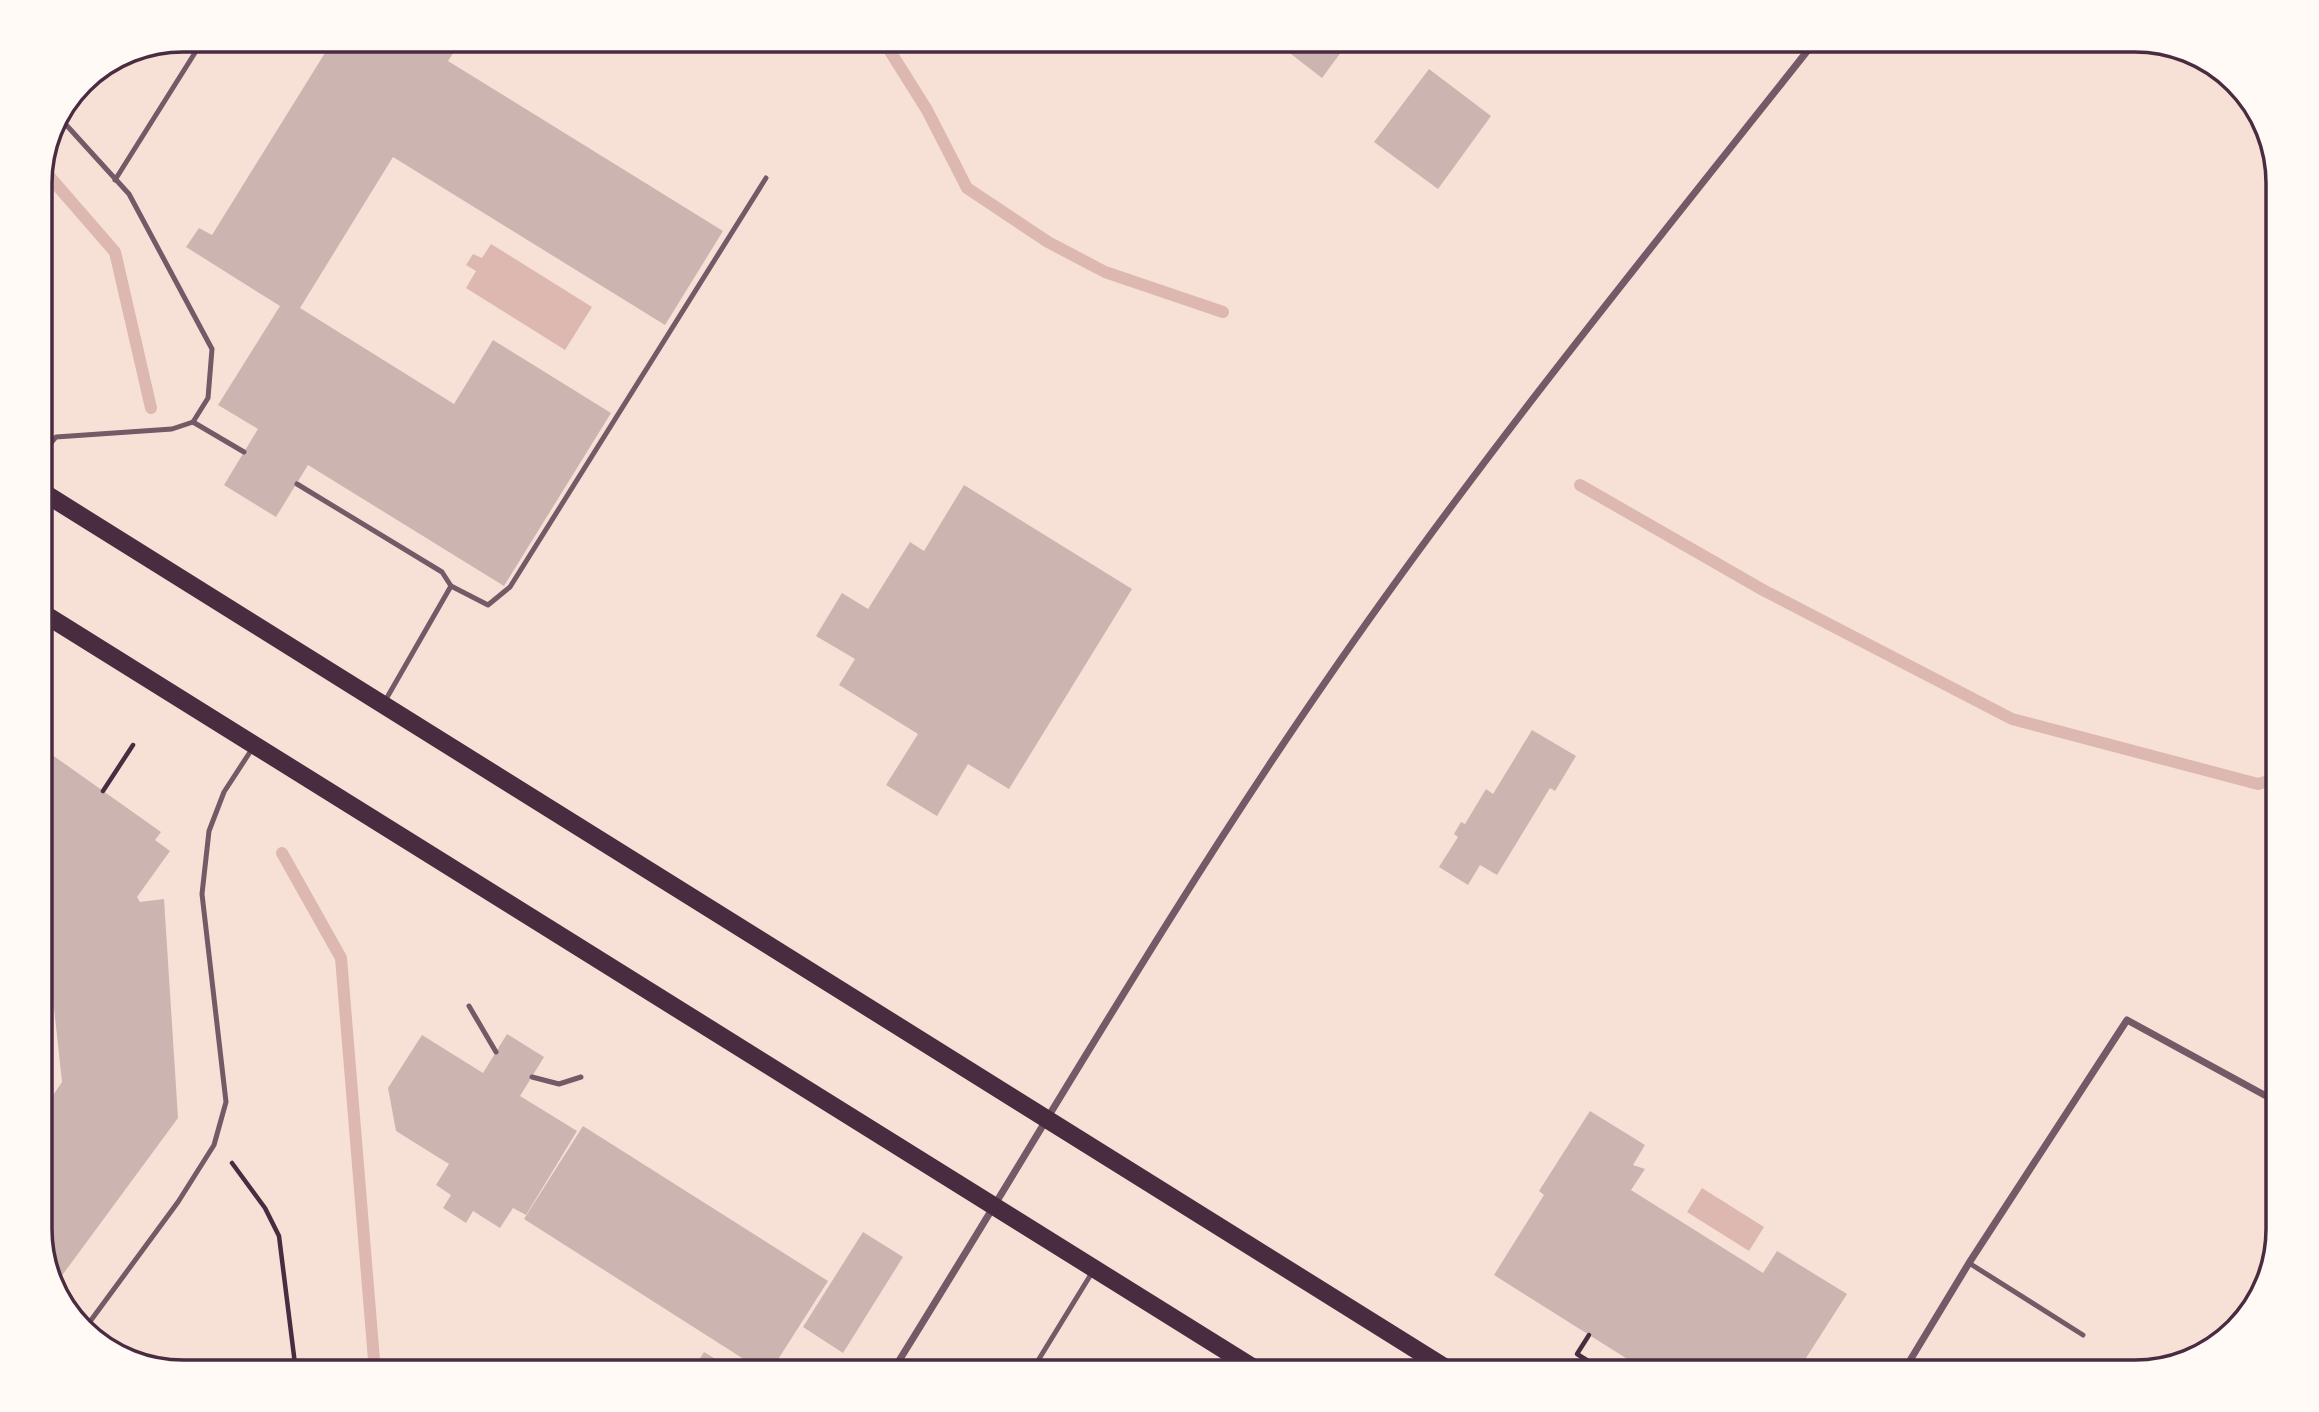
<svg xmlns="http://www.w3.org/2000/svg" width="2319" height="1412" font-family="'Varela Round',sans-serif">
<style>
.water{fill:#dcb8b0}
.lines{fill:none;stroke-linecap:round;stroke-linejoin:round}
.stream{stroke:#dcb8b0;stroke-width:12}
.building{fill:#ccb4b1}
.path{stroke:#4a2c40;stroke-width:4.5}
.service{stroke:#755966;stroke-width:5}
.minor{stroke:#755966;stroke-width:7}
.primary{stroke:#4a2c40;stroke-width:18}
.rim{fill:none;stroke:#4a2c40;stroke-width:3.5}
</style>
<rect width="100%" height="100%" fill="#f7e1d7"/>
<!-- water -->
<g class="water">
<polygon points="491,244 592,307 565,350 466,288 476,271 466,265 473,254 482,258"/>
<polygon points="1702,1188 1764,1227 1749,1251 1687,1212"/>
</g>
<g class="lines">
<!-- stream -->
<g class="stream">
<polyline points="883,40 927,110 967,188 1048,242 1105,272 1223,312"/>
<polyline points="42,168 115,252 151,408"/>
<polyline points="1580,485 1763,590 2012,719 2258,784 2279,778"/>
<polyline points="282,853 341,958 375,1372"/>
</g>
</g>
<!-- building -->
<g class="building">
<polygon points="333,40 454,40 459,44 448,61 723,231 665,325 393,157 300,308 454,404 493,340 611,413 504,586 308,465 276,517 224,485 258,429 218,405 280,306 186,247 199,228 212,235"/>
<polygon points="1273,40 1350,40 1322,78"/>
<polygon points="1429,69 1491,116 1438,189 1374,142"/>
<polygon points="964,485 1132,589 1009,789 968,764 937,816 886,785 918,734 839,685 855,659 816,636 842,593 868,609 910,542 924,551"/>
<polygon points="1532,730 1576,756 1555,791 1550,788 1497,875 1480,865 1468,885 1439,867 1458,837 1454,834 1461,822 1465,824 1486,789 1493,794"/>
<polygon points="41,747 161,832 155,840 170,851 137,897 140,902 164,899 178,1118 55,1285 41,1238 41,1113 62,1082 41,888"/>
<polygon points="507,1034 544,1057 520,1096 577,1131 526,1215 513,1208 500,1228 473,1211 466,1223 443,1208 451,1195 436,1185 449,1164 396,1131 388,1088 422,1035 483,1073"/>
<polygon points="1590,1111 1645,1145 1633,1165 1645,1169 1631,1190 1763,1273 1777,1251 1847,1294 1799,1369 1783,1359 1775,1372 1648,1372 1494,1275 1544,1195 1539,1191"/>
<polygon points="583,1126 828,1281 770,1372 764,1372 524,1219"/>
<polygon points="863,1232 903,1257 843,1353 803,1327"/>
<polygon points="704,1352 737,1372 691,1372"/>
</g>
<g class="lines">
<!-- path -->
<g class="path">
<polyline points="103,791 133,745"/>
<polyline points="232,1163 265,1208 279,1236 296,1372"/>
<polyline points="1589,1335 1577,1354 1606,1372"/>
</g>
<!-- service -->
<g class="service">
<polyline points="115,180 203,40"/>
<polyline points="193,422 244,452"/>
<polyline points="41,455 56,437 172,429 193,422 208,398 212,349 129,194 59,117"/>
<polyline points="297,484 442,572 451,586 385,701"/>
<polyline points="451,586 488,605 510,587 766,178"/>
<polyline points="469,1006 496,1052"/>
<polyline points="532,1077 559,1084 581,1077"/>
<polyline points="1969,1263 2083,1335"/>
<polyline points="86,1327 178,1202 214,1145 226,1102 202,894 209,831 224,792 252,749"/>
<polyline points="1031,1372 1093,1271"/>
</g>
<!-- minor -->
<g class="minor">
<path d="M 892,1372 C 1036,1141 1171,905 1326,681 C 1478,460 1649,251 1816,40"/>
<polyline points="1903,1372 1969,1263 2127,1020 2279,1103"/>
</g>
<!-- primary -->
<g class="primary">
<polyline points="41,491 1452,1372"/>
<polyline points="41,612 1260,1372"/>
</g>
</g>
<!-- crop -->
<path d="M0 0H2319V1412H0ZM183 52H2135A131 131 0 0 1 2266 183V1229A131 131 0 0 1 2135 1360H183A131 131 0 0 1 52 1229V183A131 131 0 0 1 183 52Z" fill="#fffaf5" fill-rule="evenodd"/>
<path class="rim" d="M183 52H2135A131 131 0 0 1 2266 183V1229A131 131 0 0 1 2135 1360H183A131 131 0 0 1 52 1229V183A131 131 0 0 1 183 52Z"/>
</svg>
